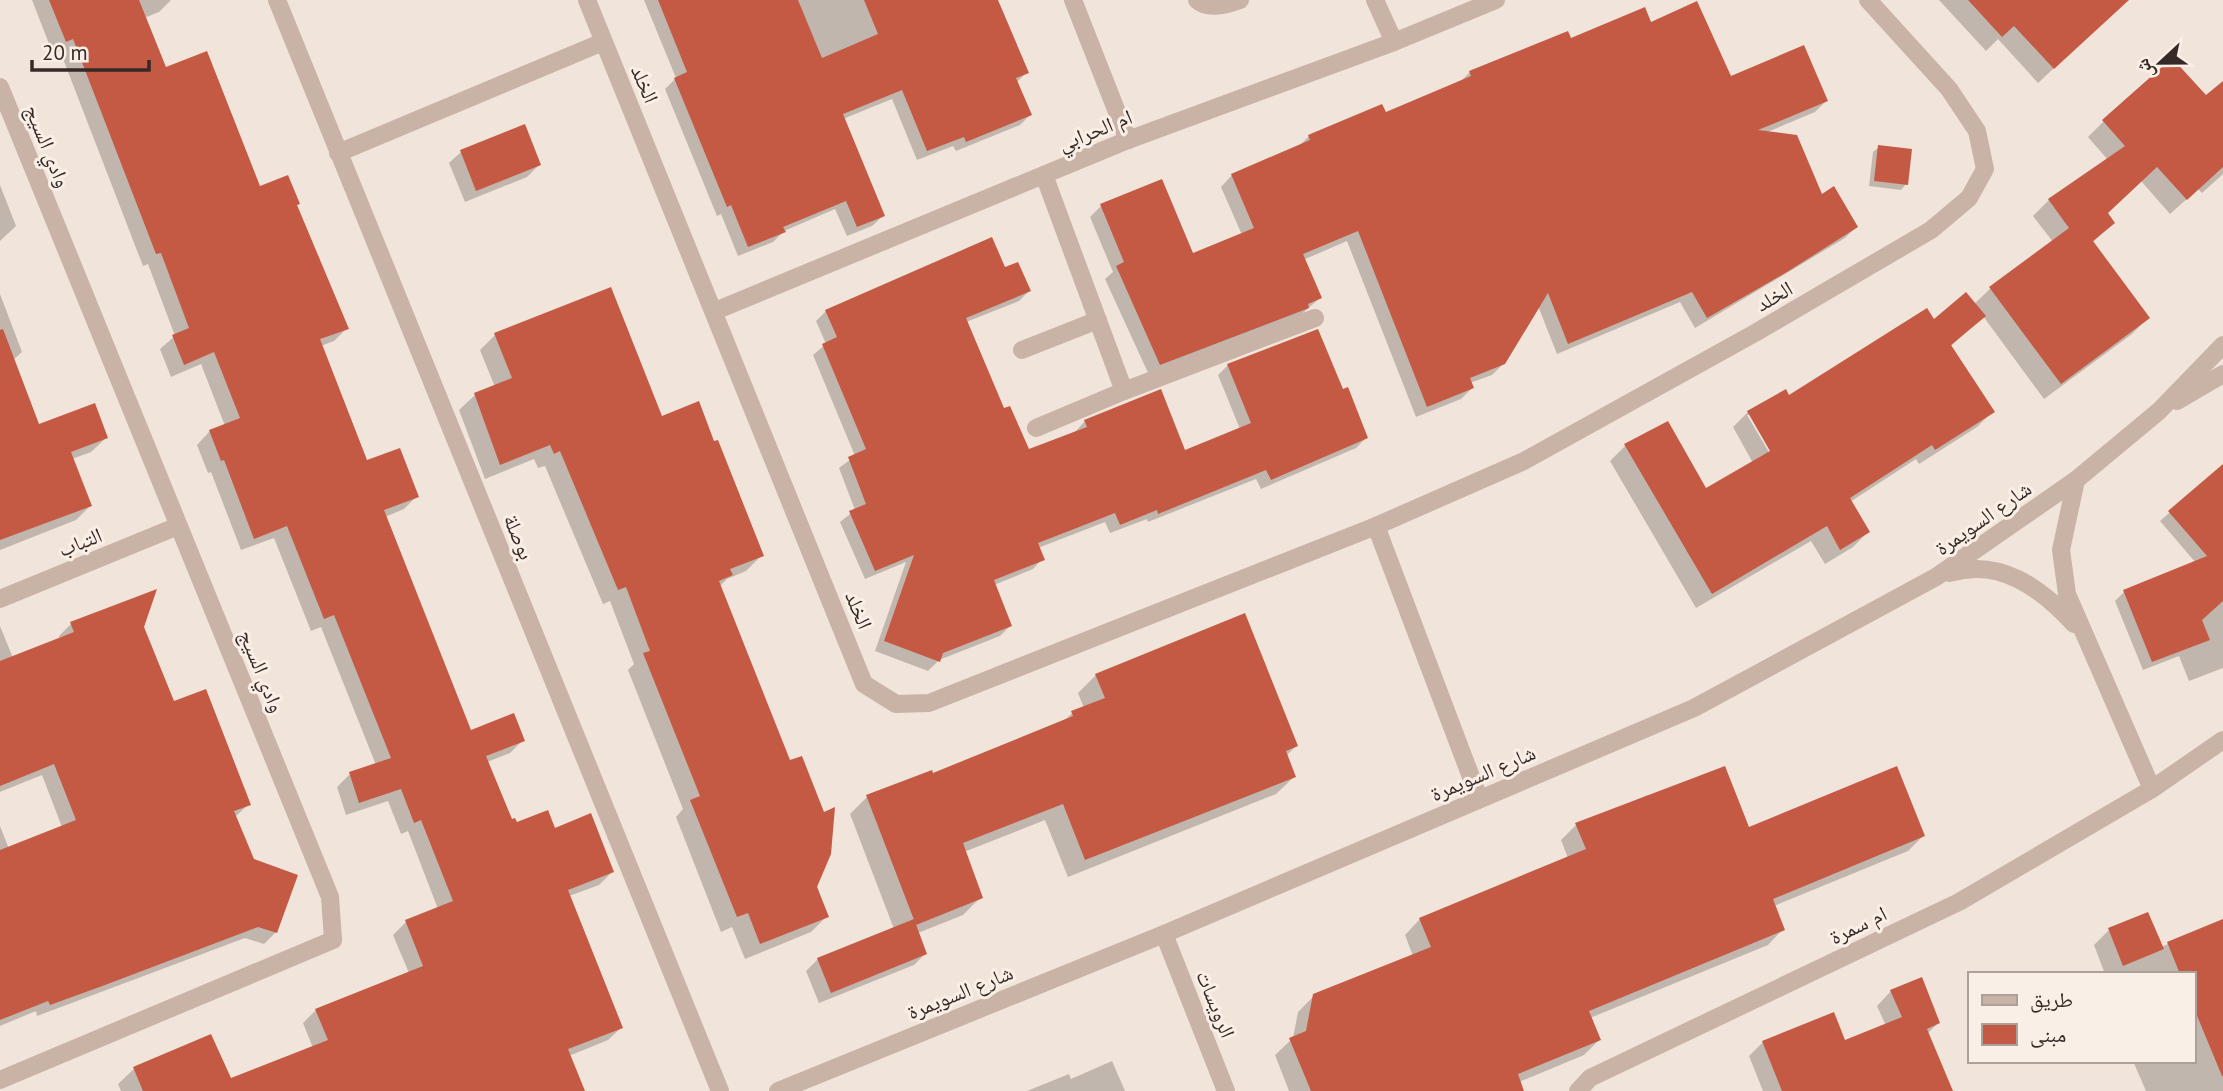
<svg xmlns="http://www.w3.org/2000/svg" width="2223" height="1091" font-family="'PT Sans','Noto Naskh Arabic',sans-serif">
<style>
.shadow{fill:#0003;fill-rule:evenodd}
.building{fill:#c45a44}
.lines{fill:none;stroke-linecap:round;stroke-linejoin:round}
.minor{stroke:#c9b3a6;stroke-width:18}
.labels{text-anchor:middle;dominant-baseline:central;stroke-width:6;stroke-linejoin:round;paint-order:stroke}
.street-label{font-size:21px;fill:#352a27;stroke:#f9efe6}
</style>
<rect width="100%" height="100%" fill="#f1e4da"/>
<!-- shadow -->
<g class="shadow">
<polygon points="32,0 171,0 159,12 144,18 165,69 259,188 295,206 347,328 334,341 321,346 366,462 417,496 404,509 385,517 470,732 523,740 510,753 487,762 511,821 554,830 612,872 599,885 569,896 621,1028 608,1040 569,1056 578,1091 121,1091 118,1084 134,1069 233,1087 313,1048 303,1023 316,1010 409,973 393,935 406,922 438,909 408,831 401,834 388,801 346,815 337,787 350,774 376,765 321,627 311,631 274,538 241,550 211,472 208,473 197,445 209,432 225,426 201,364 171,377 160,349 175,336 148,264 143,266 60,51 53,54"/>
<polygon points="644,0 912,0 1027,72 1016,83 1030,115 1020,125 956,151 953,146 917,160 892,99 843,119 883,216 872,226 847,236 835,209 784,231 773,242 738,256 721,214 717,216 665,89 676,78"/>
<polygon points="1939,0 2127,0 2038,83 1998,39 1986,51"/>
<polygon points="1650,24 1730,78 1826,101 1815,112 1765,133 1821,196 1856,227 1845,238 1695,328 1680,302 1557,354 1538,306 1504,363 1492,375 1470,383 1472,388 1461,399 1416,417 1347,241 1303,260 1320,298 1296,319 1149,375 1105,279 1113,272 1090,217 1101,206 1192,255 1242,235 1221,187 1232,175 1297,148 1309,136 1385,114 1460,82 1470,72 1570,40"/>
<path d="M 2223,117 L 2223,174 L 2202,193 L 2198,189 L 2170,214 L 2141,181 L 2106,214 L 2113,223 L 2092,243 L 2148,318 L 2132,334 L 2044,399 L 1983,316 L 1950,347 L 1992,412 L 1977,427 L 1919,464 L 1916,459 L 1850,502 L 1868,532 L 1853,547 L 1825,564 L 1811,541 L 1696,608 L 1610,461 L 1625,446 L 1705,491 L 1753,463 L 1733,427 L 1748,412 L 1789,398 L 1934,321 L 1974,304 L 1990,289 L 2053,242 L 2033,216 L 2049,200 L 2108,160 L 2088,137 L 2104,121 ZM 1747,415 L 1751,415 L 1776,458 L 1773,459 Z"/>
<polygon points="1879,147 1906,184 1901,190 1869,186 1873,152"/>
<polygon points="461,152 539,165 527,177 465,202 449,163"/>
<polygon points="0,185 16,226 0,241"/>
<polygon points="1004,269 1029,291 1019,301 966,322 1003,411 1028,452 1076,431 1085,421 1184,452 1240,429 1218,375 1228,365 1342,391 1366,438 1356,448 1261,489 1256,479 1148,522 1147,519 1110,533 1105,522 1038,548 1042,559 1033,569 994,585 1010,626 1000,636 939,660 928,671 875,651 906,562 865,579 840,522 855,510 839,468 855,456 813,355 826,344 816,321 826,311"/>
<polygon points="0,294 22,352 13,360 38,427 106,438 91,452 72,459 90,506 76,520 0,550"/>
<polygon points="495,335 661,418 762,555 746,571 727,579 719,587 827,916 811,932 745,959 732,927 721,932 676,817 683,809 628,670 634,664 610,601 603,604 545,466 538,468 534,459 485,479 459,410 475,395 495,387 480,350"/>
<polygon points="2223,466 2223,668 2189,681 2179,656 2143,670 2115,601 2124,592 2196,563 2160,521"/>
<polygon points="71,624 143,627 173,704 249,804 235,817 276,932 264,944 245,938 37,1016 36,1011 0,1026 0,826 9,849 62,827 42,775 0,792 0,626 13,658 60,639 59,636"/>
<polygon points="1096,675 1296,746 1286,756 1294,777 1276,794 1068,877 1045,820 964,852 981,897 963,915 918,933 925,954 914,965 819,1003 806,971 818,959 894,929 850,814 867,797 932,775 1062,723 1072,713 1084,708 1078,693"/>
<polygon points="1648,795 1649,799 1748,829 1923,836 1908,851 1774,906 1783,929 1768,945 1590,1018 1599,1040 1584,1055 1519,1082 1523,1091 1289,1091 1275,1055 1293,1038 1298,1012 1314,996 1413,956 1405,935 1420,919 1568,858 1561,840 1576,825"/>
<polygon points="2223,920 2223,1091 2146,1091 2133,1061 2193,1061 2193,974 2105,974 2094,945 2109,930 2161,947"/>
<polygon points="1891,991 1938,1023 1927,1034 1951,1091 1763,1091 1749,1056 1763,1042 1844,1043 1886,1026 1877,1006"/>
<polygon points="1112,1061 1125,1091 1027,1091 1069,1074 1071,1079"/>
</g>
<!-- building -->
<g class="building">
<polygon points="49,0 139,0 166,67 207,51 260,186 288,175 300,204 297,205 349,329 320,339 367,460 400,448 419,497 384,510 471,730 514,713 525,741 486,756 512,819 515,818 517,822 548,810 555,828 591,813 614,872 568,890 623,1028 568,1049 585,1091 143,1091 133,1067 211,1034 231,1078 328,1040 315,1009 423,966 405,920 453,901 421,820 414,823 401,789 359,803 349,772 391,758 334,615 324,619 287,526 254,539 224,460 221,461 209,430 240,418 214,352 184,365 172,335 189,328 161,253 156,254 73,39 66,42"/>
<polygon points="658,0 798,0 822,58 878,34 864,0 998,0 1029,73 1016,78 1032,115 966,142 964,137 927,151 902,90 843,114 885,216 857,227 846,201 783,227 786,232 748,247 731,205 727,207 674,78 687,72"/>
<polygon points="1968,0 2129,0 2054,69 2014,26 2002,37"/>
<polygon points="1697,1 1731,76 1804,45 1828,101 1758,130 1797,135 1822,194 1834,186 1858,227 1787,272 1707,318 1692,292 1568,344 1548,293 1505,364 1470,378 1474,388 1427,407 1358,231 1303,254 1322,298 1308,304 1309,308 1160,365 1116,266 1124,262 1100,204 1162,179 1193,253 1254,228 1231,174 1310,140 1308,135 1382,104 1386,112 1471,76 1469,71 1568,31 1571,38 1645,7 1651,22"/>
<polygon points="2172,58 2206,95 2223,81 2223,167 2187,200 2157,167 2108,213 2115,223 2093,241 2150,318 2061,384 1989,287 2069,228 2048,199 2125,146 2102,120"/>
<polygon points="525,124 541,165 476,191 460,150"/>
<polygon points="1878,145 1912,149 1908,185 1874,181"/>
<polygon points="992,237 1005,267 1018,262 1031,291 966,318 1004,408 1010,406 1029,449 1087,427 1084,420 1161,389 1185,450 1251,423 1227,364 1318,329 1343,389 1348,387 1368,438 1271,480 1266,470 1158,514 1157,510 1120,525 1115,513 1038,543 1045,560 994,580 1012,626 943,653 940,662 884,641 914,555 875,571 849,511 866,504 848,457 866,449 822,344 837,337 825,310"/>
<polygon points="611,287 662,416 699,401 714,441 718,440 764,556 730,569 733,575 719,581 790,760 802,756 824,812 835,807 831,854 817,887 829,917 760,944 748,913 737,917 690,800 700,796 643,653 650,651 626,587 618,590 560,451 554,454 550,445 500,465 474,393 512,378 494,333"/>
<polygon points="1966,292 1986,316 1951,345 1995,412 1935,450 1932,445 1850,498 1870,532 1840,550 1827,526 1712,594 1624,444 1668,421 1706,488 1770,451 1747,411 1786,389 1789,395 1927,308 1934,319"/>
<polygon points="3,329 39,424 95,403 108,438 71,452 92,506 0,540 0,330"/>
<polygon points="2223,464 2223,601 2202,620 2210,640 2152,662 2123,590 2207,556 2168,511"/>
<polygon points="157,589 144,627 174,701 206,689 251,805 234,811 254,859 298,875 277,933 258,927 105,985 50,1005 48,1001 0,1020 0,850 76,820 54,764 0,786 0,661 74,632 70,622"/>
<polygon points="1245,613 1298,746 1286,751 1296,777 1085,860 1063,804 963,843 983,898 916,925 866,795 932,770 933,773 1073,716 1071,711 1105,698 1095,674"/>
<polygon points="1725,766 1749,827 1897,766 1925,836 1773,899 1785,930 1589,1011 1601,1040 1518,1074 1524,1091 1311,1091 1289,1038 1306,1031 1313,994 1431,947 1419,918 1586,849 1575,823"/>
<polygon points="2148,912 2164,949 2123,966 2108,928"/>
<polygon points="914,919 927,954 831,993 817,958"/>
<polygon points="2223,919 2223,1076 2222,1076 2193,1006 2193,974 2180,974 2167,942"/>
<polygon points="1922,977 1940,1023 1927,1029 1953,1091 1782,1091 1762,1041 1834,1012 1845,1040 1902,1017 1890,990"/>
</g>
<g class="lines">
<!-- minor -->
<g class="minor">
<polyline points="277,0 720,1091"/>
<polyline points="587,0 864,684 896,704 929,703 1376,526 1524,461 1755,333 1931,230 1969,198 1985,169 1977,131 1949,89 1868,0"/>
<polyline points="1073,0 1128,140"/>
<path d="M 1197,0 C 1208,10 1226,5 1240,0"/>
<polyline points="1375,0 1394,42"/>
<polyline points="0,87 330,897 333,940 0,1080"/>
<polyline points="338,153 603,42"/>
<polyline points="715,311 1128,140 1394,42 1496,0"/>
<polyline points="1022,350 1098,320"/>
<polyline points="1124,391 1315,318"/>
<polyline points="2177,401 2223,374"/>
<polyline points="1036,428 1124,391 1044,175"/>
<polyline points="2076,480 2061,550 2067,594 2152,789"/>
<polyline points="1376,526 1479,798"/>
<path d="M 1950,573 C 2000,558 2041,588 2074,624"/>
<polyline points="0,599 178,526"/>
<polyline points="1164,934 1226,1091"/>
<polyline points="778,1091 1164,934 1694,708 1936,577 2076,480 2159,411 2223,345"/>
<polyline points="1578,1091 1590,1078 1959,902 2152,789 2223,740"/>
</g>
</g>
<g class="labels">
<!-- street labels -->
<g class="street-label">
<text transform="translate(645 84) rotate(67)">الخلد</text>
<text transform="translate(1095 130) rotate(-22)">ام الحرابي</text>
<text transform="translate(48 146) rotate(68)">وادي السيج</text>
<text transform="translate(1774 296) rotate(-30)">الخلد</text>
<text transform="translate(1983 518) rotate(-35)">شارع السويمرة</text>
<text transform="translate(519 537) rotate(68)">بوصلة</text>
<text transform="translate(80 542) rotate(-22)">التباب</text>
<text transform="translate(859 610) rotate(68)">الخلد</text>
<text transform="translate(262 671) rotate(68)">وادي السيج</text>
<text transform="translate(1483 773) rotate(-23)">شارع السويمرة</text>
<text transform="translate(1858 925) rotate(-26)">ام سمرة</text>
<text transform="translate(960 992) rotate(-22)">شارع السويمرة</text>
<text transform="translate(1216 1004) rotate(68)">الرويسات</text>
</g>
</g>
<!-- legend -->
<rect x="1968" y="972" width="228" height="91" fill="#f9efe6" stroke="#aba09a" stroke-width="2"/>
<rect x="1982" y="995" width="35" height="10" fill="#c9b3a6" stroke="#aba09a" stroke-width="2"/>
<text x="2030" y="1007" font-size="21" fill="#352a27">طريق</text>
<rect x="1982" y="1024" width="35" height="21" fill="#c45a44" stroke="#aba09a" stroke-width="2"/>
<text x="2030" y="1042" font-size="21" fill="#352a27">مبنى</text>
<!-- north arrow -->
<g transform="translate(2160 63) rotate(248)" stroke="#f9efe6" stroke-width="5" paint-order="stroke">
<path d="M0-5L12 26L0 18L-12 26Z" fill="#352a27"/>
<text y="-10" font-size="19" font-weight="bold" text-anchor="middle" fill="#352a27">ش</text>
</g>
<!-- scale -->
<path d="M32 60v10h117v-10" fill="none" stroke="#352a27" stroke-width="3.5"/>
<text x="42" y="60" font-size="21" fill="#352a27" stroke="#f9efe6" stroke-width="5" paint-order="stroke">20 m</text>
</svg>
